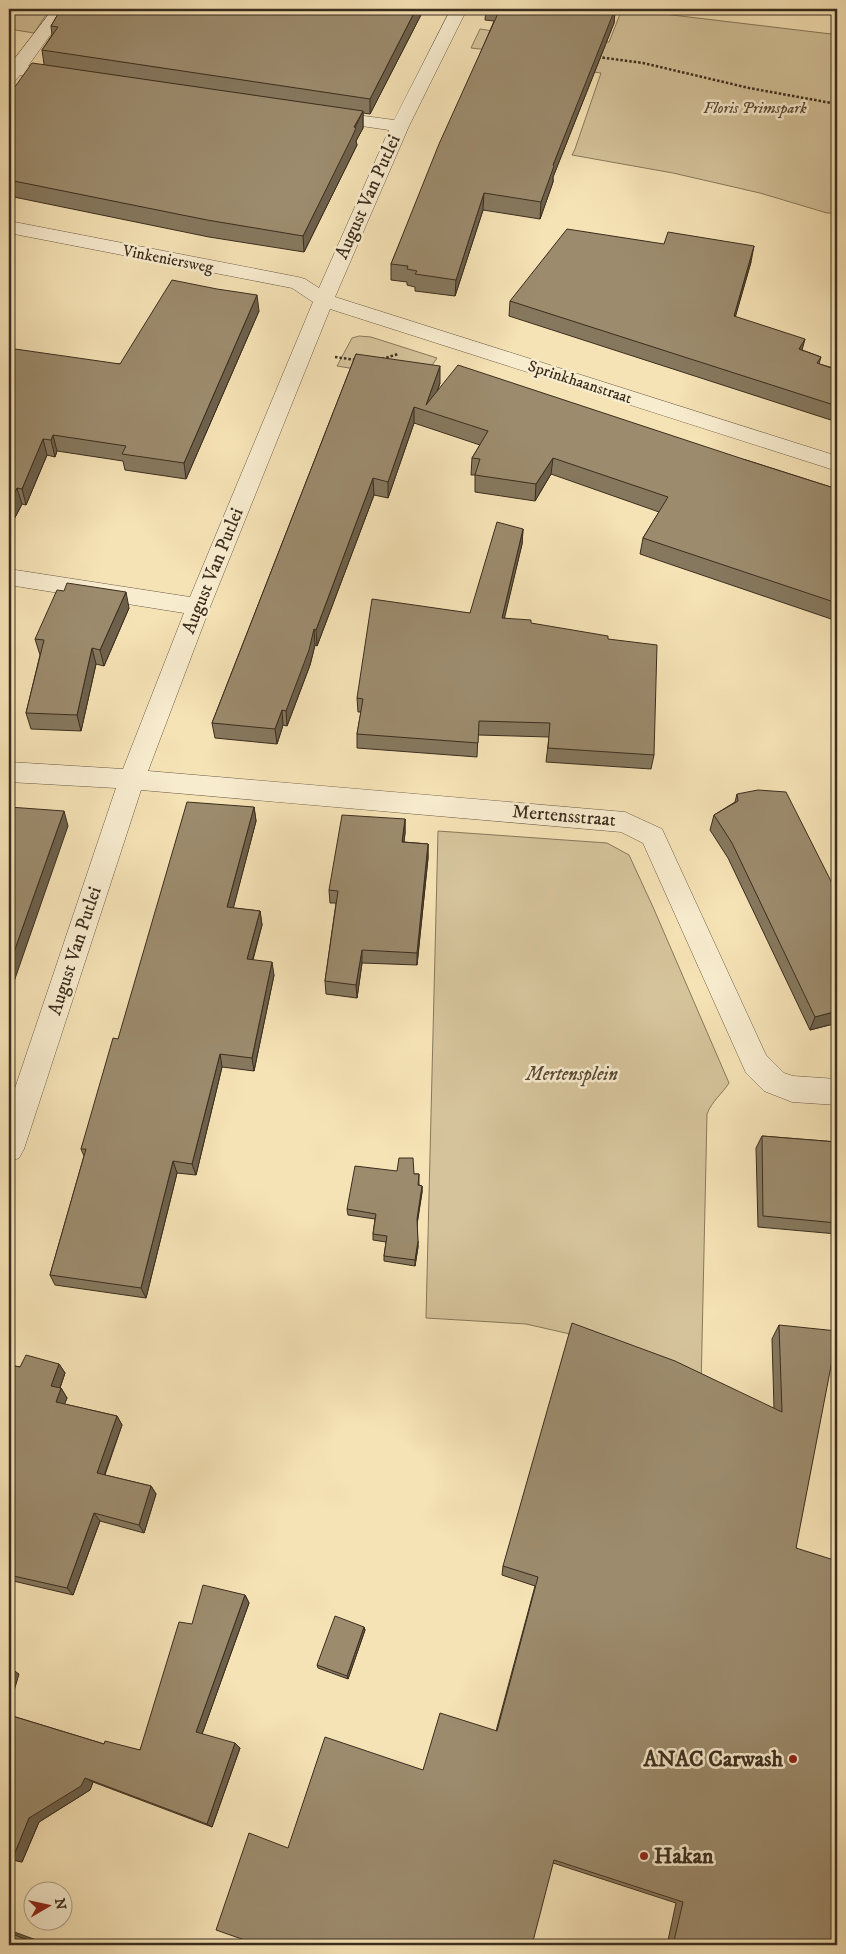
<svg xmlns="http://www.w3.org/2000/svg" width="846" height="1954" font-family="'IM FELL DW Pica',serif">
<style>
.green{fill:#d5c39b;stroke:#88785c}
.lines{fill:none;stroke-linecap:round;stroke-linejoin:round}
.minor-casing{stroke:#6a5a44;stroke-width:1}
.path{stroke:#3b2d1e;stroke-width:2.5;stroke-dasharray:2.5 2;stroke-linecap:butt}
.minor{fill:#f8eccf;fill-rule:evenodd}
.wall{fill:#86785e;stroke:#3b2d1e}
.shaded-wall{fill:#6d614c;stroke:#3b2d1e}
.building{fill:#9c8b6d;stroke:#3b2d1e}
.poi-dot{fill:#8f2418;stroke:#f8eccf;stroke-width:2}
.labels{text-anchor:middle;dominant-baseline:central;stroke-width:5;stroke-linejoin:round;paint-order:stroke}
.far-park-label{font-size:16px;font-style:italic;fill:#5a4b37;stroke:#f8eccf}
.far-street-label{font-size:16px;fill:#3b2d1e;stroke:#f8eccf}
.street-label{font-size:19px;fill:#3b2d1e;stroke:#f8eccf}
.park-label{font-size:19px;font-style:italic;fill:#5a4b37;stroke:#f8eccf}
.near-poi-label{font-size:22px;font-weight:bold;fill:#3b2d1e;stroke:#f8eccf;text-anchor:end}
</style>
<rect width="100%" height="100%" fill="#f5e2b5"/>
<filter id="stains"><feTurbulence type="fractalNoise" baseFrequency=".004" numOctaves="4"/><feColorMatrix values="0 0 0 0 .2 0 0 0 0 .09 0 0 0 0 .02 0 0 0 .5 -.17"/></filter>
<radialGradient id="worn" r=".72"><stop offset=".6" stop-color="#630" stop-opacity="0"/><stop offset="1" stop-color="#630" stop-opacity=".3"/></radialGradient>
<!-- green -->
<g class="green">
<polygon points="9,9 50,9 34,33 9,29"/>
<polygon points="622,9 831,34 837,11 837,213 827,213 760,193 673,173 572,155 575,149 601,73 487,59 488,50 471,48 480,29 539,38 555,36 609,42"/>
<polygon points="359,336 371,337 437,358 422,380 337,366 352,338"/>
<path d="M 438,831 L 607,843 L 629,855 L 653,907 L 729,1083 C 722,1094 712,1101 707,1114 L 701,1389 L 570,1334 L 526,1324 L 426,1318 Z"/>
</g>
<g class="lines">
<defs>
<g id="minor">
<polygon points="53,9 69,9 28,66 68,72 71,76 68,80 62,81 20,75 15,81 9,82 9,66"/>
<polygon points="451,9 467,9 409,126 335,297 837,456 837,471 330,309 210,607 148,771 625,812 662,829 766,1055 784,1073 793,1076 837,1079 837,1105 792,1102 764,1091 746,1073 643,843 621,832 141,790 24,1149 19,1158 9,1162 9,1106 116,788 9,782 9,762 123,769 184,613 9,585 9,569 190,597 313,302 292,288 9,233 9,221 298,277 305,279 319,288 389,130 327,121 321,120 318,116 321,112 327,111 394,120"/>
</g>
</defs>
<!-- minor casing -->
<use href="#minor" class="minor-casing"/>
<!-- path -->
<g class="path">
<polyline points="598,57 643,63 749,88 837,104"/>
<polyline points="335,357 356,360"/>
<polyline points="382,359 398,354"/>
</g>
<!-- minor -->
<use href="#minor" class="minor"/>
</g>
<!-- wall -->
<g class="wall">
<polygon points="61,9 424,9 370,114 363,113 363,128 356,141 357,145 304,252 209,237 9,196 9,95 44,64 42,50 52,35 51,26"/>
<polygon points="486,9 617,9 615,12 614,23 553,177 553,182 540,219 483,210 455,296 415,291 415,287 407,285 407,282 391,280 391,264 494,21 485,20"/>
<polygon points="664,244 751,262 735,317 802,350 821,357 819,364 837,369 837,422 509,316 510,301"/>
<polygon points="259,311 186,479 125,470 123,461 57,451 55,457 47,455 26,505 22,504 9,529 9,358 120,364"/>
<polygon points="356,354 440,383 437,392 746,460 837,489 837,621 640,554 643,538 659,512 551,474 535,501 475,492 475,475 471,475 472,458 480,445 414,423 388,498 374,495 317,646 315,645 310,665 287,726 283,725 277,744 215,738 212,723"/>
<polygon points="523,529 522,544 504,618 608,639 654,755 651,769 546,762 549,737 478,735 477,757 357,748 357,734 361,712 358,712 357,698 470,613"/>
<polygon points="129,608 104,666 96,664 81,731 31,729 26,713 40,655 35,639"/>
<polygon points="737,794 837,1023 810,1030 728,858 710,830 714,815 735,802"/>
<polygon points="254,807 256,821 233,908 260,911 262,925 253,960 274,975 254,1071 222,1067 196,1175 177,1173 146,1298 55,1285 50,1275 84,1156 81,1149 118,1039"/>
<polygon points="405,819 405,833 404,842 428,844 428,858 417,965 362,963 357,998 326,994 325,981 336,903 330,903 329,890"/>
<polygon points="762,1136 837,1142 837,1234 758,1227 756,1148"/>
<polygon points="414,1174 419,1174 419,1185 422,1186 422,1192 417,1223 418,1247 415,1266 384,1261 384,1256 386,1242 373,1240 373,1234 375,1219 348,1215 347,1209"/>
<polygon points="779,1325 796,1548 837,1945 667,1945 676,1903 553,1863 288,1848 423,1770 496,1731 535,1586 502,1575 503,1566 774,1408 772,1339"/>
<polygon points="59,1364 65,1373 60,1388 61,1388 67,1398 64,1404 117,1416 122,1425 105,1475 151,1486 156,1494 144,1533 100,1521 73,1595 9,1580 9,1365 20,1367"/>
<polygon points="245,1595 249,1603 202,1734 240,1748 212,1827 93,1782 90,1790 39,1822 22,1862 11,1859 9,1866 9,1715 104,1744 140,1750 192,1624"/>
<polygon points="364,1627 365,1630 348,1679 318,1668 317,1665"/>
</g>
<!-- shaded-wall -->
<g class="shaded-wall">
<polygon points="416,9 424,9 370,114 370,99"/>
<polygon points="612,9 617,9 615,12 614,23 553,177 553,182 540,219 541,202 553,165"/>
<polygon points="363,111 363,128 356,141 357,145 304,252 303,236"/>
<polygon points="484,193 483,210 455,296 456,280"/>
<polygon points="754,246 751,262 731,332 734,316"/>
<polygon points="257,295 259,311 186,479 184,463"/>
<polygon points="805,339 801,354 799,349"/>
<polygon points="440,366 440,383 430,412 426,405"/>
<polygon points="414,407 414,423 388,498 388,482"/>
<polygon points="53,435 57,451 55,457 51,440"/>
<polygon points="43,439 47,455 26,505 22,489"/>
<polygon points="553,458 551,474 535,501 536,484"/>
<polygon points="373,478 374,495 317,646 316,630"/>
<polygon points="17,488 22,504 9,529 9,504"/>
<polygon points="523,529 522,544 501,633 502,618"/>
<polygon points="126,592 129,608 104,666 100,650"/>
<polygon points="314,629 315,645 310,665 287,726 286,711"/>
<polygon points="92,648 96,664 81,731 77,715"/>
<polygon points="282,710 283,725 277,744 275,729"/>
<polygon points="254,807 256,821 230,921 227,907"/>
<polygon points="64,811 68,826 9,996 9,966"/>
<polygon points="405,819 405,833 402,855 402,842"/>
<polygon points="428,844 428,858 417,965 417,953"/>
<polygon points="260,911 262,925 249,972 247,959"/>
<polygon points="362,950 362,963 357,998 356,985"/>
<polygon points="272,962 274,975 254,1071 252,1058"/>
<polygon points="837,1011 837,1023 810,1030 815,1017"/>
<polygon points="220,1054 222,1067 196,1175 192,1164"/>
<polygon points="173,1161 177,1173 146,1298 141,1288"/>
<polygon points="422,1186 422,1192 417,1225 417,1219"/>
<polygon points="418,1241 418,1247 415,1266 415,1260"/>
<polygon points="59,1364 65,1373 57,1396 51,1386"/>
<polygon points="61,1388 67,1398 62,1411 56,1402"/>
<polygon points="117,1416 122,1425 102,1481 97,1473"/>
<polygon points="151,1486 156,1494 144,1533 139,1525"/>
<polygon points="94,1513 100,1521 73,1595 67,1588"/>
<polygon points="245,1595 249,1603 201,1737 196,1732"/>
<polygon points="364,1627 365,1630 348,1679 347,1676"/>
<polygon points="9,1667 19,1674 9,1708"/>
<polygon points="235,1743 240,1748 212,1827 207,1824"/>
<polygon points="85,1778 93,1782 90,1790 39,1822 22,1862 12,1860 29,1818"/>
<polygon points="9,1858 12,1858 9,1866"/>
<polygon points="9,1930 50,1945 41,1945 9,1933"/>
<polygon points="73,1941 82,1941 93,1945 85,1945"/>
</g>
<!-- building -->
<g class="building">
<polygon points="61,9 416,9 370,99 42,50 58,27 51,26"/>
<polygon points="500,9 615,9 553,165 554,166 541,202 484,193 456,280 415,274 417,271 407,269 408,266 391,264 439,144"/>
<polygon points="32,63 363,111 354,127 356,128 352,137 303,236 207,220 9,180 9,95"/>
<polygon points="567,229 664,244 668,232 754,246 734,316 805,339 799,349 821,357 817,363 837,370 837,406 510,301"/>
<polygon points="172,280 217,289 257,295 184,463 122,454 126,446 53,435 51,440 43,439 22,489 17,488 9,504 9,358 15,349 120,364"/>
<polygon points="356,354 440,366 426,405 458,365 746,460 837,489 837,603 643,538 668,497 553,458 536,484 475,475 480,459 472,458 488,431 414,407 388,482 373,478 316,630 314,629 309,650 286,711 282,710 275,729 212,723"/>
<polygon points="497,522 523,529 502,618 531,620 531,623 608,636 608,639 657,645 654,755 548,748 550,723 479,721 478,743 357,734 363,699 357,698 372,599 470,613"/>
<polygon points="67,583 126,592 100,650 92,648 77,715 26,713 44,640 35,639 57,590 64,591"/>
<polygon points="758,790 786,792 837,893 837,1011 815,1017 732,843 714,815 738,801 737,794"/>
<polygon points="187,802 254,807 227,907 260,911 247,959 272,962 252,1058 220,1054 192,1164 173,1161 141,1288 50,1275 86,1149 81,1149 113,1038 118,1039"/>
<polygon points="9,807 64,811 9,966"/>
<polygon points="342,815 405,819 402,842 428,844 417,953 362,950 356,985 325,981 338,891 329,890"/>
<polygon points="762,1136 837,1142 837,1223 763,1216"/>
<polygon points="399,1158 413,1158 414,1174 419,1174 418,1185 422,1186 417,1219 418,1241 415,1260 384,1256 387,1236 373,1234 376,1214 347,1209 355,1166 397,1171"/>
<polygon points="572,1323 675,1361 782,1412 779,1325 837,1331 837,1335 796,1548 837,1561 837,1945 673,1945 683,1902 554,1860 532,1945 259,1945 216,1930 249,1833 288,1848 325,1737 423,1770 440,1713 497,1731 538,1577 503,1566"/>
<polygon points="26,1355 59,1364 51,1386 61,1388 56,1402 117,1416 97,1473 151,1486 139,1525 94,1513 67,1588 9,1575 9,1365 20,1367"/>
<polygon points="203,1585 245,1595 196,1732 235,1743 207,1824 85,1778 81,1786 29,1818 12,1860 9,1858 9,1715 104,1744 105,1741 140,1750 179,1622 192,1624"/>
<polygon points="335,1616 364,1627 347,1676 317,1665"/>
<polygon points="9,1933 41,1945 9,1945"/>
<polygon points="73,1941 85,1945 72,1945"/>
</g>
<!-- markers -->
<g class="poi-dot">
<circle cx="793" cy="1759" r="5"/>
<circle cx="644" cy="1856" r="5"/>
</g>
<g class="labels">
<!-- far-park labels -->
<g class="far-park-label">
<text x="755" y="108">Floris Primspark</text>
</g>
<!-- far-street labels -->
<g class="far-street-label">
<text transform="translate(168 259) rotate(11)">Vinkeniersweg</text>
<text transform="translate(580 382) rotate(18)">Sprinkhaanstraat</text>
</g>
<!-- street labels -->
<g class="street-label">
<text transform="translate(368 197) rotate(-66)">August Van Putlei</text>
<text transform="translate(213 571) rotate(-68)">August Van Putlei</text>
<text transform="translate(564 816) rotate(5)">Mertensstraat</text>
<text transform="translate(75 951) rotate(-72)">August Van Putlei</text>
</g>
<!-- park labels -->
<g class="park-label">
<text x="572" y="1074">Mertensplein</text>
</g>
<!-- near-poi labels -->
<g class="near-poi-label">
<text x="783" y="1759">ANAC Carwash</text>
<text x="654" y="1856" text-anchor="start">Hakan</text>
</g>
</g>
<!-- margin -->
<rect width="846" height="1954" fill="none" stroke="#f5e2b5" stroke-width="30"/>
<rect x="10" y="10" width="826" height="1934" fill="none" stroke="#3b2d1e" stroke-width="2.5"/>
<rect x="15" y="15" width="816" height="1924" fill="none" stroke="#3b2d1e"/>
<!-- north arrow -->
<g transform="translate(48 1906) rotate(81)"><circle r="24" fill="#f8eccf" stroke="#aca088"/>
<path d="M0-4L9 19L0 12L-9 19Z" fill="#8f2418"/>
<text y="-8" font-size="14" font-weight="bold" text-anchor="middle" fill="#3b2d1e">N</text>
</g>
<rect width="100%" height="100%" filter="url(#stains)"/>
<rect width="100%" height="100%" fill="url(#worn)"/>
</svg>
